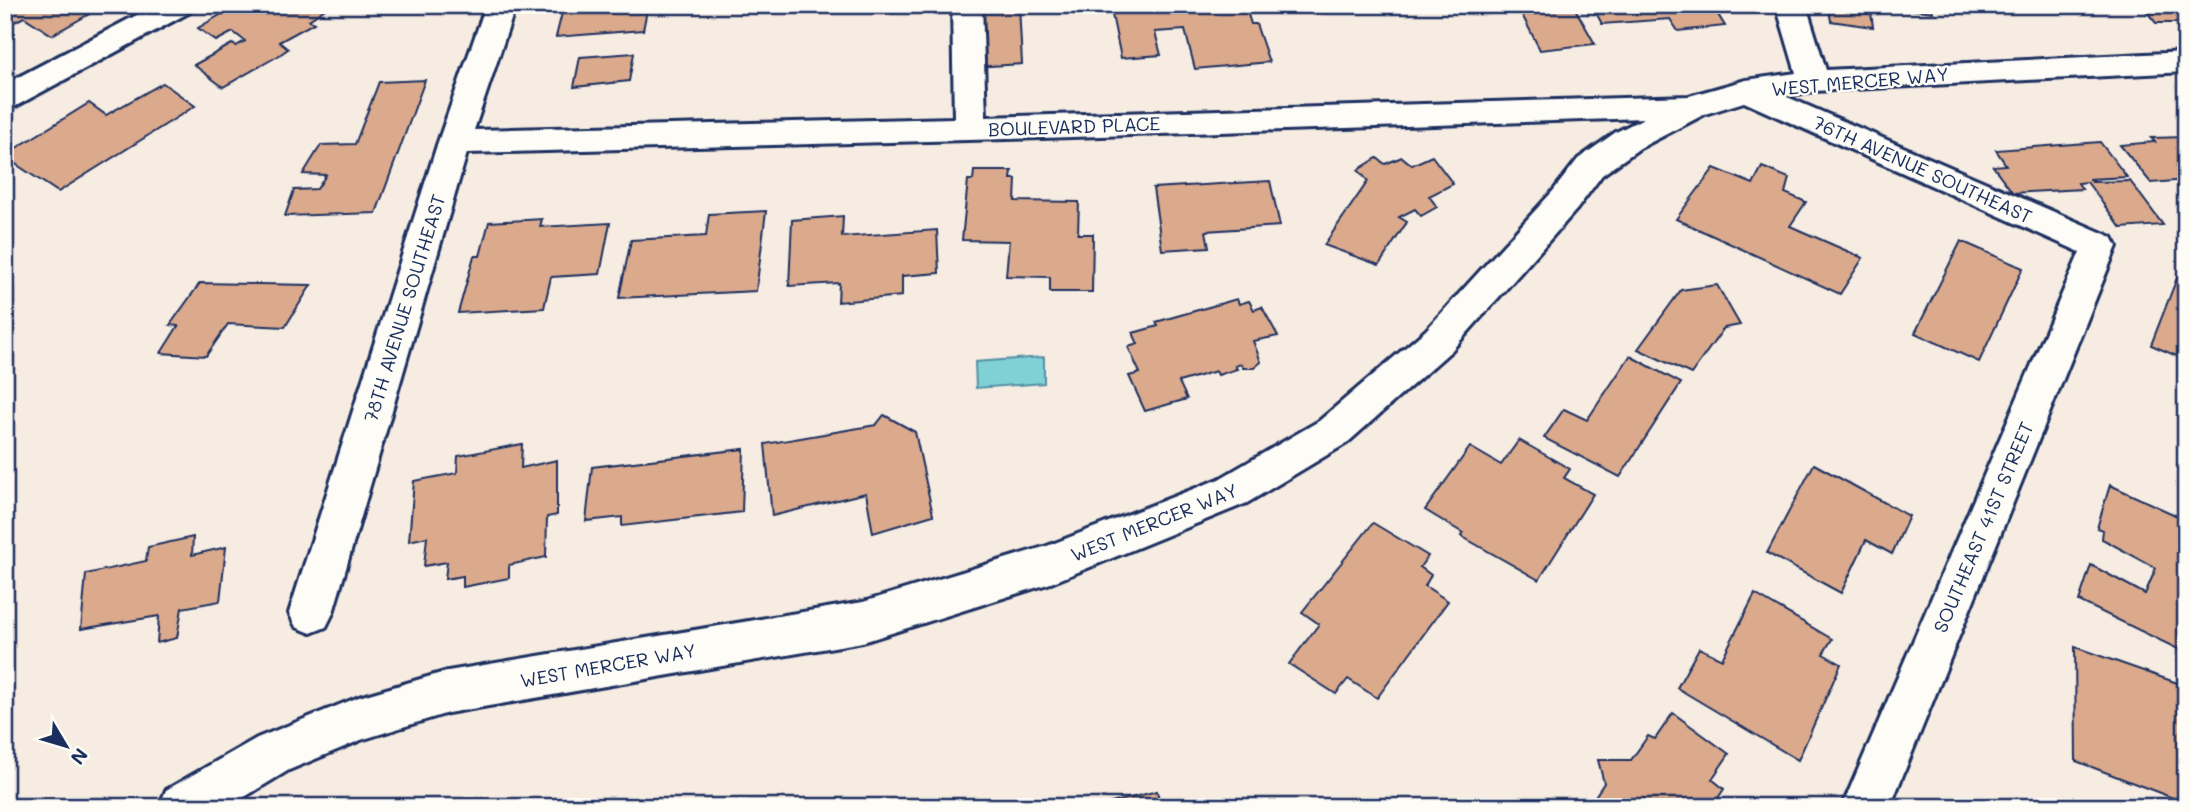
<svg xmlns="http://www.w3.org/2000/svg" width="2191" height="812" font-family="Mali,sans-serif">
<style>
.water{fill:#7fd1d6;stroke:#5790a6;stroke-width:2}
.building{fill:#dbaa8d;stroke:#1b2f5e;stroke-width:2}
.lines{fill:none;stroke-linecap:round;stroke-linejoin:round}
.minor-casing{stroke:#1b2f5e;stroke-width:6}
.minor{fill:#fdfcf7;fill-rule:evenodd}
.labels{text-anchor:middle;dominant-baseline:central;stroke-width:5;stroke-linejoin:round;paint-order:stroke}
.street-label{font-size:19px;fill:#1b2f5e;stroke:#fdfcf7}
</style>
<rect width="100%" height="100%" fill="#f6ece2"/>
<filter id="ink" filterUnits="userSpaceOnUse"><feTurbulence type="fractalNoise" baseFrequency=".0143" numOctaves="2"/><feDisplacementMap in="SourceGraphic" scale="14" xChannelSelector="R" yChannelSelector="G"/><feConvolveMatrix kernelMatrix="1 2 1 2 8 2 1 2 1" color-interpolation-filters="sRGB"/></filter>
<g filter="url(#ink)">
<!-- water -->
<polygon class="water" points="1044,357 1044,383 976,388 975,362"/>
<!-- building -->
<g class="building">
<polygon points="5,5 78,5 91,13 52,35 24,17 5,27"/>
<polygon points="237,5 331,5 309,20 314,23 279,42 288,49 278,56 223,87 194,65 232,44 236,46 245,41 233,32 216,41 198,28"/>
<polygon points="564,5 648,5 643,30 556,37"/>
<polygon points="974,5 1019,5 1022,64 975,67"/>
<polygon points="1110,5 1245,5 1251,24 1256,24 1269,62 1195,69 1185,30 1155,32 1161,55 1121,58"/>
<polygon points="1517,5 1573,5 1595,44 1540,50"/>
<polygon points="1592,5 1712,5 1725,26 1678,31 1670,19 1602,24"/>
<polygon points="1828,5 1870,5 1873,27 1831,21"/>
<polygon points="1878,5 1931,5 1933,12"/>
<polygon points="2141,5 2186,5 2186,23 2156,23"/>
<polygon points="634,53 629,81 574,87 580,57"/>
<polygon points="425,80 376,213 285,216 294,190 317,189 326,175 303,174 321,145 355,144 379,82"/>
<polygon points="163,83 195,106 58,192 5,157 5,155 89,103 106,115"/>
<polygon points="2186,137 2186,180 2151,183 2120,145 2155,142 2151,138"/>
<polygon points="2100,142 2127,177 2090,179 2092,182 2130,181 2163,225 2121,228 2087,182 2078,183 2082,189 2013,193 1993,166 2006,165 1996,150"/>
<polygon points="1432,156 1453,184 1429,196 1437,207 1421,216 1415,209 1399,217 1407,222 1379,265 1324,245 1368,181 1358,170 1377,158 1385,164 1402,157 1412,165"/>
<polygon points="1762,167 1789,178 1785,193 1806,202 1790,226 1863,258 1840,294 1676,219 1714,168 1753,184"/>
<polygon points="974,171 1012,171 1011,179 1016,179 1015,201 1079,202 1078,234 1093,234 1092,292 1050,292 1050,277 1006,276 1009,241 962,240 968,180 973,180"/>
<polygon points="1270,181 1280,226 1206,231 1209,247 1162,250 1153,188"/>
<polygon points="766,211 756,291 619,298 631,240 706,236 709,214"/>
<polygon points="843,216 842,237 937,230 939,273 902,276 902,296 838,302 839,283 789,286 792,220"/>
<polygon points="542,219 540,227 610,223 600,274 551,277 544,308 458,313 474,256 480,256 489,222"/>
<polygon points="1961,241 2023,268 1979,362 1915,333"/>
<polygon points="2177,278 2186,281 2186,360 2151,345"/>
<polygon points="200,283 311,285 285,327 228,324 206,356 161,353 178,326 170,325"/>
<polygon points="1717,285 1740,325 1724,328 1691,374 1638,349 1681,290"/>
<polygon points="1237,299 1239,304 1249,301 1254,310 1262,307 1278,336 1253,341 1261,362 1254,368 1243,368 1241,364 1235,366 1237,369 1218,375 1216,371 1179,382 1187,399 1145,411 1129,376 1140,373 1128,347 1138,344 1133,333 1158,326 1156,322"/>
<polygon points="1630,356 1681,383 1620,477 1544,438 1564,409 1587,420"/>
<polygon points="884,415 915,432 933,515 873,533 866,493 772,516 765,444 876,425"/>
<polygon points="1519,440 1570,469 1564,478 1593,494 1539,580 1461,536 1463,533 1425,510 1470,447 1501,465"/>
<polygon points="522,444 521,468 557,460 557,515 547,517 546,557 509,565 509,578 463,587 463,576 445,579 447,562 424,566 427,537 409,541 414,481 457,473 458,456"/>
<polygon points="744,449 742,512 622,526 622,517 586,521 592,467"/>
<polygon points="1814,464 1909,516 1892,554 1866,540 1841,593 1767,553"/>
<polygon points="2110,485 2186,520 2186,653 2079,601 2091,565 2145,594 2156,568 2102,539 2103,530 2097,528"/>
<polygon points="1373,523 1428,556 1420,567 1431,575 1425,586 1448,601 1377,698 1348,679 1336,694 1289,664 1319,624 1302,612"/>
<polygon points="193,537 192,555 226,547 220,601 182,608 177,638 157,643 159,616 81,629 86,574 146,561 148,547"/>
<polygon points="1755,594 1832,639 1823,654 1841,664 1798,760 1677,688 1699,648 1722,659"/>
<polygon points="2075,647 2186,686 2186,803 2076,761"/>
<polygon points="1673,713 1729,754 1712,779 1724,789 1712,807 1588,807 1604,783 1598,760 1631,760 1648,736 1655,739"/>
<polygon points="1157,791 1161,807 1096,807"/>
</g>
<g class="lines">
<defs>
<g id="minor">
<polygon points="156,5 195,5 190,12 16,106 5,109 5,84"/>
<polygon points="486,5 516,5 474,130 954,118 952,5 982,5 986,117 1689,96 1746,80 1796,73 1776,5 1806,5 1826,70 2186,52 2186,72 1814,91 1785,96 2112,237 2117,246 1890,807 1842,807 2080,252 1744,102 1705,114 1640,148 1602,175 1577,209 1452,350 1347,443 1247,503 1051,583 863,642 448,713 361,740 289,770 228,807 159,807 166,790 257,738 359,697 448,671 863,602 1047,546 1219,479 1319,421 1426,330 1553,191 1578,159 1616,132 1644,118 1042,138 467,153 333,613 326,627 311,633 296,627 289,613 438,142"/>
</g>
</defs>
<!-- minor casing -->
<use href="#minor" class="minor-casing"/>
<!-- minor -->
<use href="#minor" class="minor"/>
</g>
</g>
<g class="labels">
<!-- street labels -->
<g class="street-label">
<text transform="translate(1860 81) rotate(-5)">WEST MERCER WAY</text>
<text transform="translate(1074 126) rotate(-2)">BOULEVARD PLACE</text>
<text transform="translate(1923 169) rotate(24)">76TH AVENUE SOUTHEAST</text>
<text transform="translate(404 308) rotate(-73)">78TH AVENUE SOUTHEAST</text>
<text transform="translate(1154 522) rotate(-22)">WEST MERCER WAY</text>
<text transform="translate(1983 527) rotate(-67)">SOUTHEAST 41ST STREET</text>
<text transform="translate(608 665) rotate(-10)">WEST MERCER WAY</text>
</g>
</g>
<!-- margin -->
<rect width="2191" height="812" fill="none" stroke="#fdfcf7" stroke-width="28"/>
<rect x="14" y="14" width="2163" height="784" fill="none" stroke="#1b2f5e" stroke-width="2.5" filter="url(#ink)"/>
<!-- north arrow -->
<g transform="translate(66 746) rotate(128)" stroke="#fdfcf7" stroke-width="5" paint-order="stroke">
<path d="M0-5L12 26L0 18L-12 26Z" fill="#1b2f5e"/>
<text y="-10" font-size="19" font-weight="bold" text-anchor="middle" fill="#1b2f5e">N</text>
</g>
</svg>
